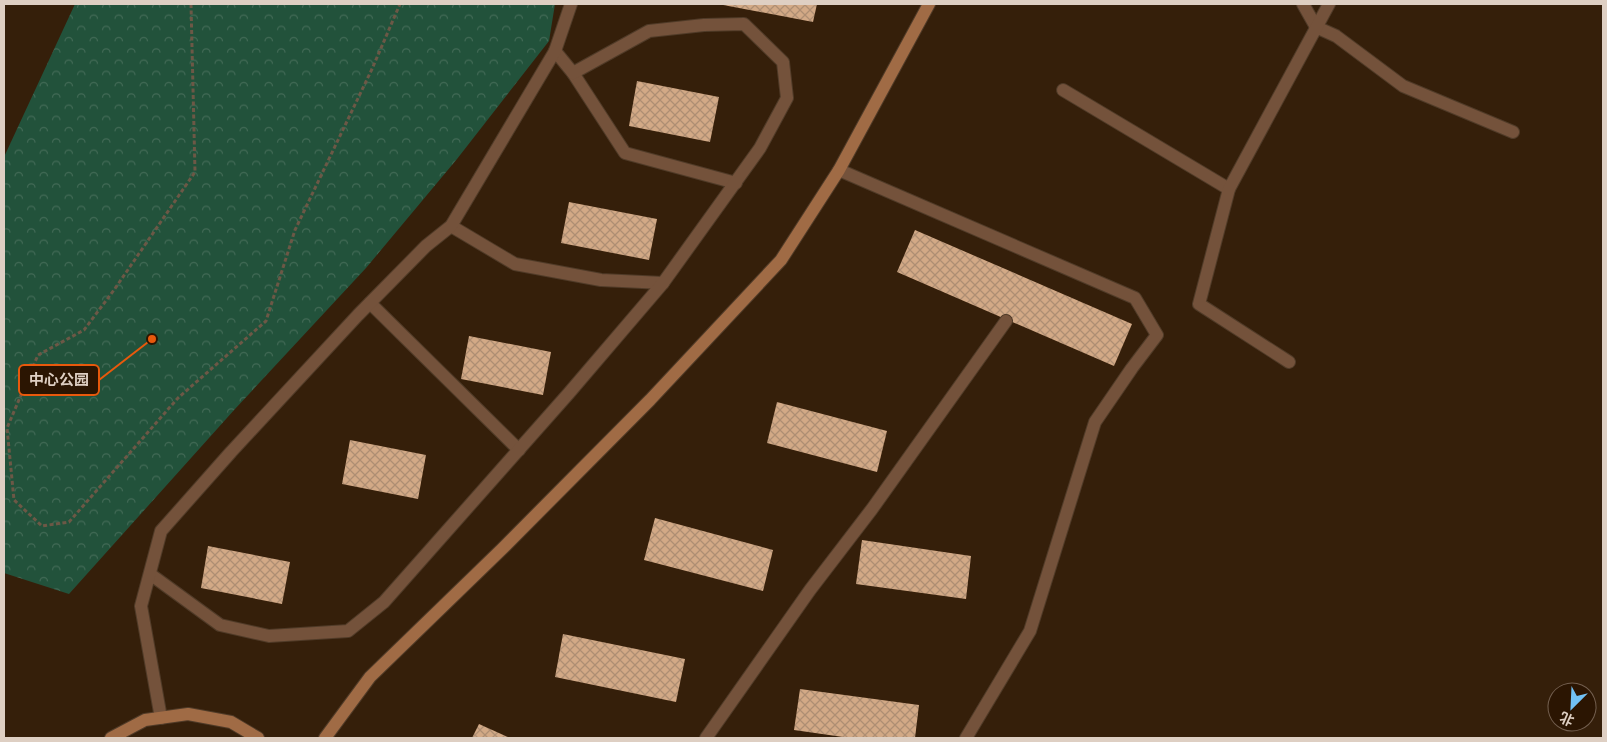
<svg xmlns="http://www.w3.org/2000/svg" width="1607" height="742" font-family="Manrope,'Noto Sans SC',sans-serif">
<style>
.forest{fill:url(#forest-crowns)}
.building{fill:url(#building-cross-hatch)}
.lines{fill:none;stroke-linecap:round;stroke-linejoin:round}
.minor-casing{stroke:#503b28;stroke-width:14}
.secondary-casing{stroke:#503b28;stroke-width:14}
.path{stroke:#6c5846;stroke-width:3;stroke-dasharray:4 2.5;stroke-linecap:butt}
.minor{stroke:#74523b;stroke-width:12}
.secondary{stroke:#a06b45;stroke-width:12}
.leader{fill:none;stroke:#e8590c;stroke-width:2}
.callout-dot{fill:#e8590c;stroke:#2b1502;stroke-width:2}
.callout{fill:#2b1502;stroke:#e8590c;stroke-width:2}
.callout-label{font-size:15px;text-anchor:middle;font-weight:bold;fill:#decfc3}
</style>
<defs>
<pattern id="forest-crowns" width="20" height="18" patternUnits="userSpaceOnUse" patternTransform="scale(1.25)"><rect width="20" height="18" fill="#22523b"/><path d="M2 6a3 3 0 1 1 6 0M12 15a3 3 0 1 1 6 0" fill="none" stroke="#426a56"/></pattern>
<pattern id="building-cross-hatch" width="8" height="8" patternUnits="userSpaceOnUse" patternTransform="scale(1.25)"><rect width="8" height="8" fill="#d2a986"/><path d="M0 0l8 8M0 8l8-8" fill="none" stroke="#ae8e73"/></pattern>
</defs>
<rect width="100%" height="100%" fill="#351f0a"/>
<!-- forest -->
<polygon class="forest" points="75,4 555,4 549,41 457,159 366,268 235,409 69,594 4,573 4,157"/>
<!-- building -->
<g class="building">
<polygon points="718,4 817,4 813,22"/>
<polygon points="637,81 719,97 710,142 629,126"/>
<polygon points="569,202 657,219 649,260 561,243"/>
<polygon points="915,230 1132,324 1114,366 897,272"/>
<polygon points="469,336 551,352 543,395 461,379"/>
<polygon points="777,402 887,431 877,472 767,443"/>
<polygon points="350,440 426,455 418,499 342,484"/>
<polygon points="655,518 773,550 763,591 644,560"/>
<polygon points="862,540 971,556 966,599 856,584"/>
<polygon points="208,546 290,562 282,604 201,588"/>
<polygon points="563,634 685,659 676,702 555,677"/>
<polygon points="800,689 919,705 915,738 850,738 794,730"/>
<polygon points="479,724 510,738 472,738"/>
</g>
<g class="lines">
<defs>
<g id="minor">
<polyline points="1303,4 1316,27 1336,36 1403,86 1513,132"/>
<polyline points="573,73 625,153 736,183"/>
<polyline points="1063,90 1229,189"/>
<polyline points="839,170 1135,298 1157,335 1132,368 1095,422 1030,631 966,738"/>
<polyline points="451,226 515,264 601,280 663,283"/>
<polyline points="370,303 519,450"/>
<polyline points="1289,362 1199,304 1229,189 1329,4"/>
<polyline points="150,574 220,625 269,636 348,631 384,602 569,393 663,283 760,148 787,98 783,62 744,24 704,25 649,31 573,73 555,51"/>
<polyline points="161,718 141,606 161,531 231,452 358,315 426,246 451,226 555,51 571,4"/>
<polyline points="706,738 810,590 872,509 1006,321"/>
</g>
<g id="secondary">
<polyline points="111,738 145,720 188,714 231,722 258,738"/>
<polyline points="325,738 370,677 502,549 650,400 781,260 839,170 929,4"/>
</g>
</defs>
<!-- minor casing -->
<use href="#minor" class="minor-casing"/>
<!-- secondary casing -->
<use href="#secondary" class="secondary-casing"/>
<!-- path -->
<polyline class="path" points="191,4 195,172 114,290 84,330 38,355 7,428 14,500 42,526 69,522 178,398 266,321 295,230 372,69 400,4"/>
<!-- minor -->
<use href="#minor" class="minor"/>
<!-- secondary -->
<use href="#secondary" class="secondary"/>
</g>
<!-- callouts -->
<path class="leader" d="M152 339L99 380"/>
<circle class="callout-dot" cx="152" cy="339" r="5"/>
<rect class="callout" x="19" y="365" width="80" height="30" rx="5"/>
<g class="callout-label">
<text x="59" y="385">中心公园</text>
</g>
<!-- border -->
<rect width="1607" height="742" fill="none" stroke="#decfc3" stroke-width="10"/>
<!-- north arrow -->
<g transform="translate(1572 707) rotate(204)"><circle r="24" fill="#2b1502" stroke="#735f4f"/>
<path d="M0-4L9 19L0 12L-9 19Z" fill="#71c1f5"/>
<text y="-8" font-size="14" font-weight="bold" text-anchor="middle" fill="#decfc3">北</text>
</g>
</svg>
